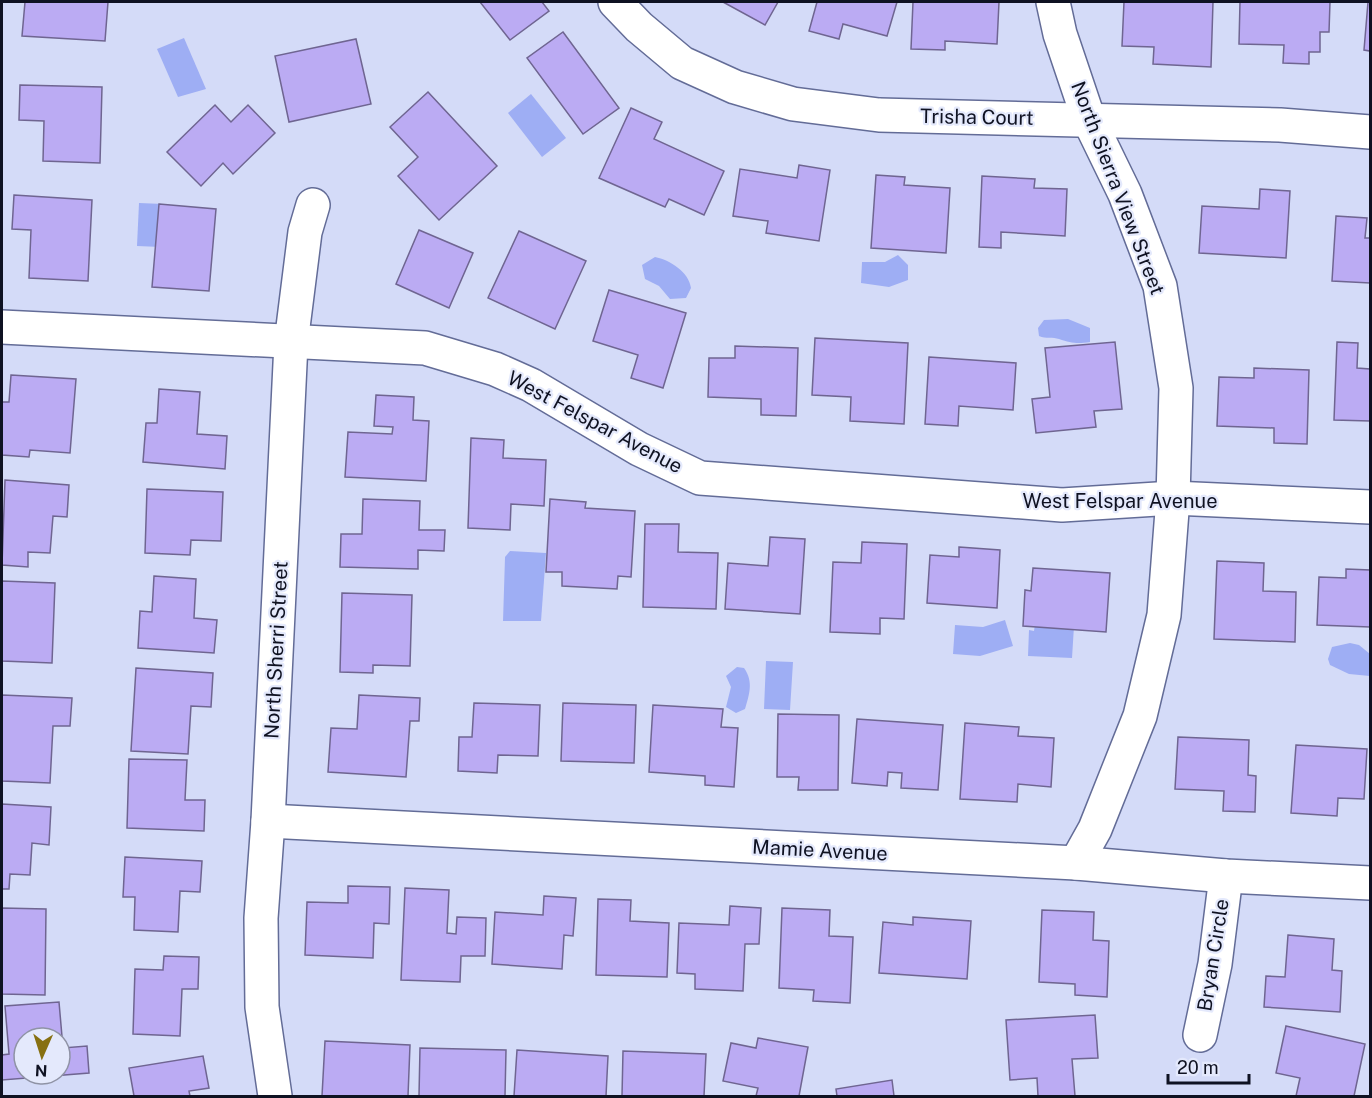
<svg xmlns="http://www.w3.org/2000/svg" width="1372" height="1098" font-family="'Public Sans',sans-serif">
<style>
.water{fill:#9eaef4}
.building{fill:#bbabf3;stroke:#6f6591;stroke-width:1.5;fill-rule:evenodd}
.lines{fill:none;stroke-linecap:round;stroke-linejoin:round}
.minor-casing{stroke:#636c97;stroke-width:36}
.minor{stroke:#fff;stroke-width:33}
.labels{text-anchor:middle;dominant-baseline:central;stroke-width:4.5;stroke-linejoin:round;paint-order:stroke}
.street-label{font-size:20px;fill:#0f1222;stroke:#e4e9fc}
</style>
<rect width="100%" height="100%" fill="#d4dbf8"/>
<!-- water -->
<g class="water">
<polygon points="184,38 206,89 178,97 157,49"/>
<polygon points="531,94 566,138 542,157 508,113"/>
<polygon points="139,203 163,204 161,247 137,246"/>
<polygon points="898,255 908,265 908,280 889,287 861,283 862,262 885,262"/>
<path d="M 655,257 C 670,260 689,272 691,288 L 686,298 L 670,299 L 659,286 L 645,279 L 642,265 Z"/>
<path d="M 1068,319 L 1090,328 L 1090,342 C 1077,344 1071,343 1059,339 C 1053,337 1046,339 1039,336 L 1038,328 L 1044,320 Z"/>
<polygon points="510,551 546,553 541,621 503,621 505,557"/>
<polygon points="1005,620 1013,646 980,656 953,654 955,625 983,627"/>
<polygon points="1035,624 1074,626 1072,658 1028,656 1029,630 1034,631"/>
<polygon points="1350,643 1359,645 1370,654 1370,676 1349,674 1330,665 1328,659 1332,647"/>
<polygon points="766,661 793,662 790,710 764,709"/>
<path d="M 737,667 L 744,668 C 754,682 749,695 745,709 L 736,713 L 726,707 L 731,687 L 726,676 Z"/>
</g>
<!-- building -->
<g class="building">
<polygon points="25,2 108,2 105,41 22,36"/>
<polygon points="480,2 542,2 549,11 510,40"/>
<polygon points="723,2 778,2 765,25"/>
<polygon points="817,2 897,2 887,36 843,24 839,39 809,31"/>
<polygon points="913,2 999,2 997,44 945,41 945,50 911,49"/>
<polygon points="1124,2 1213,2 1211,67 1153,64 1154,47 1122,46"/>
<polygon points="1240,2 1330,2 1329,32 1320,32 1320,52 1309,52 1309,64 1283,63 1284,45 1239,44"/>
<polygon points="1368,2 1370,2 1370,51 1364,50"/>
<polygon points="563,32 619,108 583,134 527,58"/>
<polygon points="356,39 371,104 289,122 275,56"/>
<polygon points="20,85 102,87 100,163 43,161 44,121 19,120"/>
<polygon points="428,92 497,166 439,220 398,176 418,157 390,127"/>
<polygon points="215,105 231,122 248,105 275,133 233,174 223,163 201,186 167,152"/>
<polygon points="631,108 662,122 654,139 724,171 704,215 669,199 665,207 599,178"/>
<polygon points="799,165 830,170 819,241 766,233 768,221 733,216 740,169 797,178"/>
<polygon points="876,175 905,177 904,185 950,188 946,253 871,248"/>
<polygon points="982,176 1035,179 1034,188 1067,189 1065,236 1001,232 1001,248 979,247"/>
<polygon points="1260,189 1290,191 1286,258 1199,253 1202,206 1259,209"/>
<polygon points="14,195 92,200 88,281 29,278 31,230 12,229"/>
<polygon points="159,204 216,209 209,291 152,287"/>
<polygon points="1336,216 1367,218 1365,238 1370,238 1370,283 1332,281"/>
<polygon points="419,230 473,253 449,308 396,284"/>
<polygon points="519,231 586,261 555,329 488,298"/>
<polygon points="609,290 686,313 663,388 631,378 638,355 593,341"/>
<polygon points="815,338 908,343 904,424 850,421 851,397 812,395"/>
<polygon points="1115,342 1122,409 1094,411 1096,427 1036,433 1032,399 1050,397 1045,348"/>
<polygon points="1337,342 1358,343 1357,368 1370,369 1370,421 1334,420"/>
<polygon points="735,346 798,348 796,416 761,415 761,399 708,397 709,358 735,358"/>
<polygon points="929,357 1016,363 1013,410 959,406 958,426 925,424"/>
<polygon points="1254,368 1309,370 1307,444 1274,443 1274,428 1217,426 1219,377 1254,378"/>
<polygon points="11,375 76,379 70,453 30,450 29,457 2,455 2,402 9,402"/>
<polygon points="159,389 200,392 197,434 227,436 225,469 143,462 146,423 157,423"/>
<polygon points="376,395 414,397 413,420 429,421 426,481 345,477 348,432 392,434 393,427 374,426"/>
<polygon points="471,438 504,440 503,458 546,460 544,506 511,504 510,530 468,528"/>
<polygon points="5,480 69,485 67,517 53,516 50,553 28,552 28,567 2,565"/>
<polygon points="147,489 223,492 221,541 191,540 190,555 145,553"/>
<polygon points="363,499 420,501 419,530 445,530 444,551 418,550 418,569 340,567 341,534 362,534"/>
<polygon points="550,499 586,502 585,508 635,511 631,577 618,576 617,589 562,586 562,572 546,572"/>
<polygon points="645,524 679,524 678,552 718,553 716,609 643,607"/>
<polygon points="770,537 805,539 800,614 725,609 728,563 768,566"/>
<polygon points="862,542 907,544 904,619 880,618 880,634 830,632 833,562 861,563"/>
<polygon points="959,547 1000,550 997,608 927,603 930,555 959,557"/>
<polygon points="1217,561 1264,563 1263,591 1296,592 1295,642 1214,639"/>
<polygon points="1033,568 1110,573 1106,632 1023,626 1025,590 1031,591"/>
<polygon points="1346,569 1370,570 1370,627 1317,625 1319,577 1346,578"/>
<polygon points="154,576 196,579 194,618 217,620 214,653 138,648 140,611 152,612"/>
<polygon points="2,581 55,583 52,663 2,661"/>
<polygon points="342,593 412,595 410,666 373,665 373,673 340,672"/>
<polygon points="136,668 213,673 211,707 191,706 188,754 131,751"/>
<polygon points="2,695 72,698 70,726 53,726 50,783 2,781"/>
<polygon points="359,695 420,698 419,721 410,721 406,777 328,772 331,728 357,729"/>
<polygon points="474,703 540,705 538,756 498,755 497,773 458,771 459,737 472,737"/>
<polygon points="563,703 636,705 634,763 561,761"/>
<polygon points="653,705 723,709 721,727 738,728 734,787 705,785 705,776 649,772"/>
<polygon points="778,714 839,715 838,790 798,790 799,777 777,777"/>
<polygon points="857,719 943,725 938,790 901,788 902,773 888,772 887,786 852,783"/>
<polygon points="965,723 1019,727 1018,736 1054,738 1051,787 1018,784 1017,802 960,799"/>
<polygon points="1178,737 1249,740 1248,775 1256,776 1255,812 1223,811 1224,791 1175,789"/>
<polygon points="1296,745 1367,749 1364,799 1338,798 1337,816 1291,813"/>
<polygon points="129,759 187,760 185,800 205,800 204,831 127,828"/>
<polygon points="2,804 51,807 49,845 32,843 30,875 10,874 9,889 2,889"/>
<polygon points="125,857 202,861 200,892 180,891 178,932 134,930 135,897 123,897"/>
<polygon points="348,886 390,887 389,924 374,923 373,958 305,955 307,902 348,903"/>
<polygon points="405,888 449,890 447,933 456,934 457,917 486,918 485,956 461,956 460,982 401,980"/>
<polygon points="544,896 576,898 573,936 564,935 562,969 492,964 495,912 543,915"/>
<polygon points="598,899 631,900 630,921 669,923 667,977 596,975"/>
<polygon points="730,906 761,908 759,944 745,944 743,991 695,989 695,974 677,973 679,923 729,925"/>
<polygon points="2,908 46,909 45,995 2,994"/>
<polygon points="782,908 830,910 829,936 853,937 850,1003 813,1001 814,990 779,988"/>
<polygon points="1042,910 1094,912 1093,940 1109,941 1107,997 1075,995 1075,984 1039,982"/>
<polygon points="913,917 971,921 967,979 879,973 883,922 913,925"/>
<polygon points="1288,935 1334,939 1332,970 1342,971 1340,1012 1264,1007 1266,976 1285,977"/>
<polygon points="164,956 199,957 198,989 182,989 180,1036 133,1034 135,969 163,970"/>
<path d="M 59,1002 L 63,1048 L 87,1046 L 89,1073 L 2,1080 L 2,1055 L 9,1054 L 5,1006 ZM 24,1038 L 60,1038 L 60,1074 L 24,1074 Z"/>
<polygon points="1095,1015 1098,1058 1072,1059 1075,1096 1038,1096 1037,1078 1010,1080 1006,1020"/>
<polygon points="1286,1026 1365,1044 1354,1096 1296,1096 1300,1078 1276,1073"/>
<polygon points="758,1038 808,1047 799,1096 756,1096 758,1088 723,1081 731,1043 756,1048"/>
<polygon points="325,1041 410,1045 408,1096 322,1096"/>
<polygon points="420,1048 506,1050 505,1096 419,1096"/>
<polygon points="517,1050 608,1056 606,1096 514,1096"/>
<polygon points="623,1051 706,1054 704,1096 622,1096"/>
<polygon points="203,1056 209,1088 189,1091 190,1096 134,1096 129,1068"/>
<polygon points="892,1080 894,1096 837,1096 836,1089"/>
</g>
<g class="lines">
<defs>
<g id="minor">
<polyline points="615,2 639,27 682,63 735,87 793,104 879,115 1280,125 1370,132"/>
<polyline points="1053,2 1060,34 1089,120 1125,194 1160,286 1176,388 1173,498 1164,615 1140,716 1095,829 1076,863"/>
<polyline points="2,327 425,348 495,369 531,385 639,449 700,478 1062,505 1173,498 1370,507"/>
<polyline points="268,821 1076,863 1226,876 1370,883"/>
<polyline points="1200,1035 1215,964 1226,876"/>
<polyline points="275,1096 262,1007 261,918 268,821 291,343 305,232 313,205"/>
</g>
</defs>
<!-- minor casing -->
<use href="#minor" class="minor-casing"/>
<!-- minor -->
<use href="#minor" class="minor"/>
</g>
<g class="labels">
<!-- street labels -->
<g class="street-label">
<text transform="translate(977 117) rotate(1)">Trisha Court</text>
<text transform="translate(1118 188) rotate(69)">North Sierra View Street</text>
<text transform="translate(595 422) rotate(28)">West Felspar Avenue</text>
<text x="1120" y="501">West Felspar Avenue</text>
<text transform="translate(276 650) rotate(-87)">North Sherri Street</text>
<text transform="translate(820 850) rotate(3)">Mamie Avenue</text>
<text transform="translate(1213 955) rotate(-81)">Bryan Circle</text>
</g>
</g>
<!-- border -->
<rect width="1372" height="1098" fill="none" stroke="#0f1222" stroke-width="6"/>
<!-- north arrow -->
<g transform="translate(42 1056) rotate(183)"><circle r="28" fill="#e4e9fc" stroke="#8f93a5" stroke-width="1.5"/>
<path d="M0-4.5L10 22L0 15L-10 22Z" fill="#877011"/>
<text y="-9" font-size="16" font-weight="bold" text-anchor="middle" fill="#0f1222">N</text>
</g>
<!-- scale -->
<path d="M1168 1074v9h81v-9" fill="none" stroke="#0f1222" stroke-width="3"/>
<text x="1177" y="1074" font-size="18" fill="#0f1222" stroke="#e4e9fc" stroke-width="4.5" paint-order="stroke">20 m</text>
</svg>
